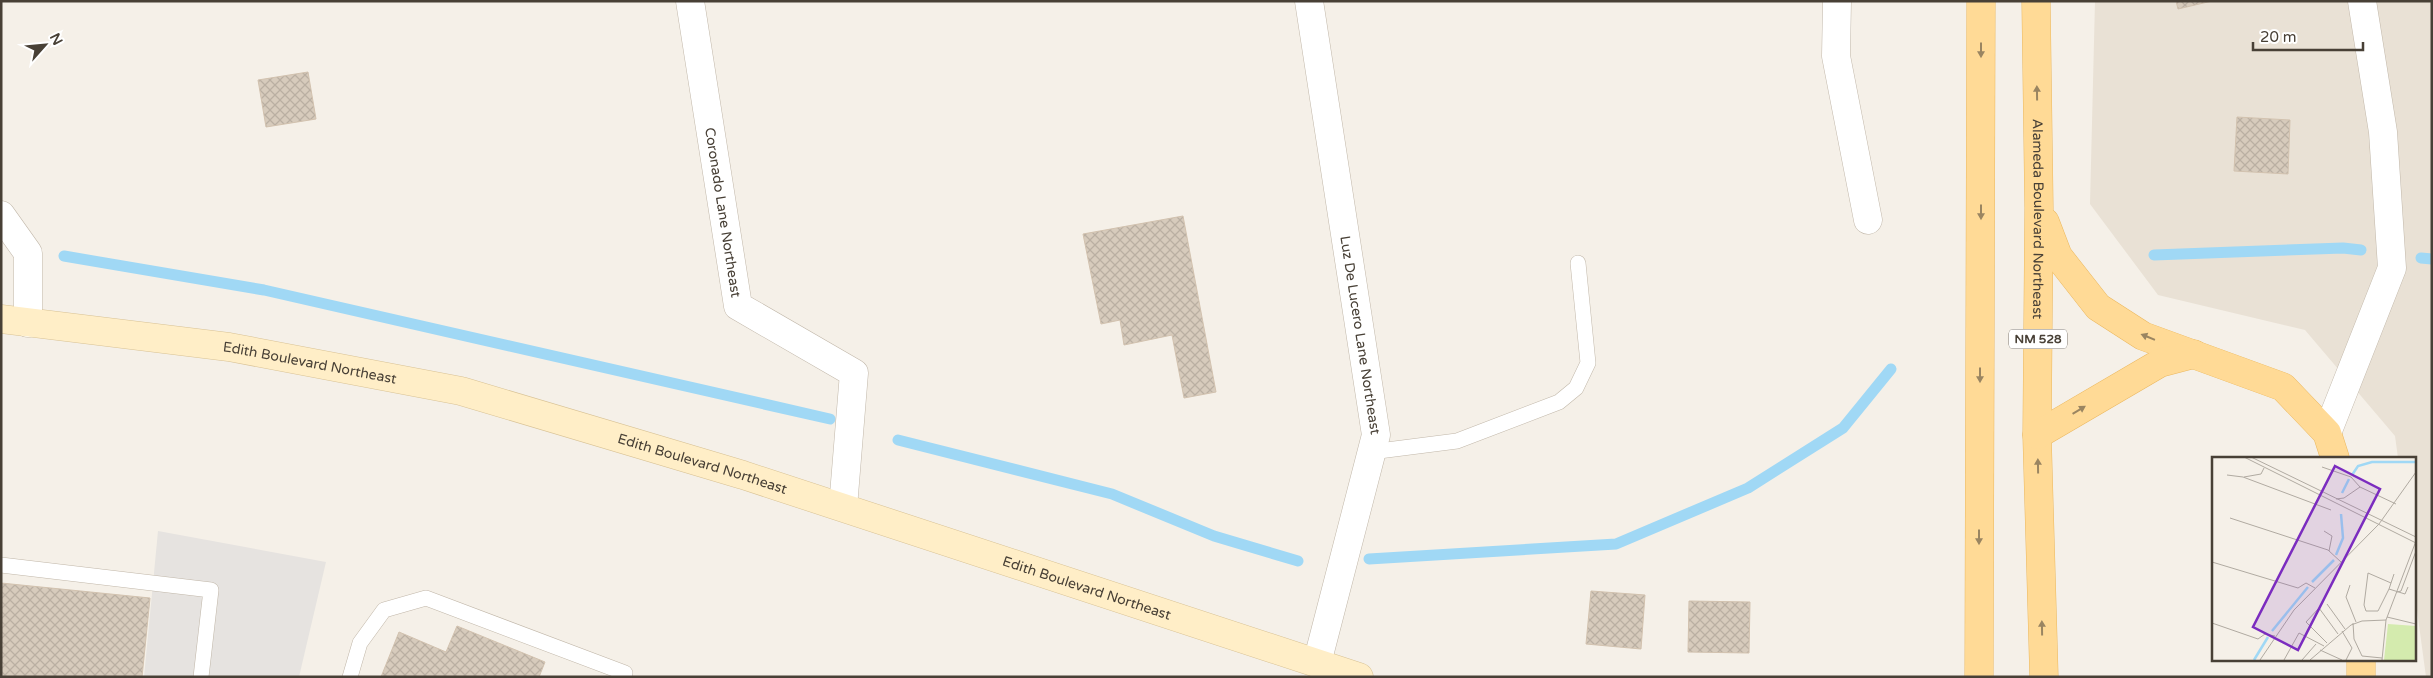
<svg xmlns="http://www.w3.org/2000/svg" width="2433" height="678" font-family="'Varela Round',sans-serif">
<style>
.residential{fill:#e9e1d5}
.parking{fill:#e6e3e0}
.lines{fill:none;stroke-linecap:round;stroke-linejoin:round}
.stream{stroke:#a0d8f5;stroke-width:11}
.building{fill:url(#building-cross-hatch);stroke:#d2c2af}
.lane-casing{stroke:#c1b7a9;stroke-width:16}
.street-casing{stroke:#c1b7a9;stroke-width:29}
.secondary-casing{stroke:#d8c295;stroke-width:29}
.primary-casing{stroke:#ebb85f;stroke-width:29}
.lane{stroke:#fff;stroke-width:15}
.street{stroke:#fff;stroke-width:28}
.secondary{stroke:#ffeec7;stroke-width:28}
.primary{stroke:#ffda96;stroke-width:28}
.oneway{fill:#9a8561}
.labels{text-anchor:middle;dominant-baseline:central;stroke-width:4.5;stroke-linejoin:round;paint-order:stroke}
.shield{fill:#fff;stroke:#7f7972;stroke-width:1}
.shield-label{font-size:12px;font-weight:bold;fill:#484036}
.street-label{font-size:14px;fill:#484036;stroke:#fff}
.inset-river{fill:none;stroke:#a0d8f5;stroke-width:2.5}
.inset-road{fill:none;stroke:#b0aaa1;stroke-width:1}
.view{fill:#7b2cbf;fill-opacity:0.15;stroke:#7b2cbf;stroke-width:2.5}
.inset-edge{fill:none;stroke:#484036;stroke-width:2.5}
</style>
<defs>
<pattern id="building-cross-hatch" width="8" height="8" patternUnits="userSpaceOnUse" patternTransform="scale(1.25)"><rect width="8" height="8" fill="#d7cbbc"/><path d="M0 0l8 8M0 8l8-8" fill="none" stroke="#baafa2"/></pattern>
</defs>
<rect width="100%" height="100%" fill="#f5f0e8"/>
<!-- residential -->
<polygon class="residential" points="2095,1 2432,1 2432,677 2426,677 2414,588 2414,458 2398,458 2395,436 2305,330 2158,295 2090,204"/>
<!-- parking -->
<polygon class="parking" points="158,531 326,562 299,677 144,677"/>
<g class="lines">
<!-- stream -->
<g class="stream">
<polyline points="2154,255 2343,248 2361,250"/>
<polyline points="64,256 264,290 830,419"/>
<polyline points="2421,258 2432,259"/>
<polyline points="898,440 1112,494 1214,536 1298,561"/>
<polyline points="1369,559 1616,544 1748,488 1843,428 1891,369"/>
</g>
</g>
<!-- building -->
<g class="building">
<polygon points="2176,1 2212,1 2178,9"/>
<polygon points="308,72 316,119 266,127 258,80"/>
<polygon points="2237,117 2290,120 2288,174 2234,171"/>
<polygon points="1183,216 1216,392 1184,398 1172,335 1124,345 1120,320 1101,324 1083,234"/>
<polygon points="1,583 150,598 142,677 1,677"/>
<polygon points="1591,591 1645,595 1641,649 1586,644"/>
<polygon points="1689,601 1750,602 1749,653 1688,652"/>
<polygon points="457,626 545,662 539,677 381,677 399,632 446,652"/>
</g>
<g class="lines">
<defs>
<g id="lane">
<polyline points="1371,452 1457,441 1559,402 1576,388 1588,363 1578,263"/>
<polyline points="1,565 211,590 201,677"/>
<polyline points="350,677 360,643 384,610 426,598 625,673 623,677"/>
</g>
<g id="street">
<path id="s1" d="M 690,1 L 738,306 L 854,373 L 843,507"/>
<path id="s2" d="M 1309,1 L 1376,435 L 1317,663"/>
<polyline points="1837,1 1836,56 1868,220"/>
<polyline points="1,215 28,253 28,323"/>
<polyline points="2327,433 2392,268 2383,132 2362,1"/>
</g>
<g id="secondary">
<path id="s3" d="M 1,319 L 229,347 L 461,391 L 743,475 L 1359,677"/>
</g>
<g id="primary">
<path id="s4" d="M 2036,1 L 2039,208 L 2037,435 L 2044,677"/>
<polyline points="2045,222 2058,256 2098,307 2143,336 2283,387 2327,433 2335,458"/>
<polyline points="2037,435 2160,363 2194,354"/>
<polyline points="2361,659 2361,677"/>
<polyline points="1979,677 1981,1"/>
</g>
</defs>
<!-- lane casing -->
<use href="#lane" class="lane-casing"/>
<!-- street casing -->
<use href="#street" class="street-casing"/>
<!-- secondary casing -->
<use href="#secondary" class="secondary-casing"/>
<!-- primary casing -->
<use href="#primary" class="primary-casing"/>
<!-- lane -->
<use href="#lane" class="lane"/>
<!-- street -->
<use href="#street" class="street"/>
<!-- secondary -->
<use href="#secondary" class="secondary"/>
<!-- primary -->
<use href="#primary" class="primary"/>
</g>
<!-- one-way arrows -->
<defs><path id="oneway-solid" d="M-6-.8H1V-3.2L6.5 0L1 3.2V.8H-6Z" transform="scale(1.25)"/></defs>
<g class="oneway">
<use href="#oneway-solid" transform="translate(1981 50) rotate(90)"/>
<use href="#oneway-solid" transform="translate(2037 93) rotate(-91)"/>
<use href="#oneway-solid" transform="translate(1981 212) rotate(90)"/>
<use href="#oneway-solid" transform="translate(2148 337) rotate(-158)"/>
<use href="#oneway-solid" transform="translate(1980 375) rotate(90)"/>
<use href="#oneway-solid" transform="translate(2079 410) rotate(-31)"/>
<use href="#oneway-solid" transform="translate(2038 466) rotate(-91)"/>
<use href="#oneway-solid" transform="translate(1979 537) rotate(90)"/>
<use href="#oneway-solid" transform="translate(2042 628) rotate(-91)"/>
</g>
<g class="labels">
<!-- shield labels -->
<rect class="shield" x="2009" y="329.5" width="58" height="19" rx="4"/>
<g class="shield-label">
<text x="2038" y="339">NM 528</text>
</g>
<!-- street labels -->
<g class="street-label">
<text stroke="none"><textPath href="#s1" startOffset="214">Coronado Lane Northeast</textPath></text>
<text stroke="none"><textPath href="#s4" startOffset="218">Alameda Boulevard Northeast</textPath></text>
<text stroke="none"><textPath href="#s2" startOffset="338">Luz De Lucero Lane Northeast</textPath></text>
<text stroke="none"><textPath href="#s3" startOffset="312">Edith Boulevard Northeast</textPath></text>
<text stroke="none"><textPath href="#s3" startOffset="718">Edith Boulevard Northeast</textPath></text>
<text stroke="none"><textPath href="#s3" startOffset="1122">Edith Boulevard Northeast</textPath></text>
</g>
</g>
<!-- overview -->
<g transform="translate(2212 457)">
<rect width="204" height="204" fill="#f5f0e8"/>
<path d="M 176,167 L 204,169 L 204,203 L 172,203 Z" fill="#d4ebae"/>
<path class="inset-river" d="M 140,18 L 146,9 L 160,5 L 204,5M 130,36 L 137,22M 124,98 L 131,81 L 129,57M 100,125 L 122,103M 60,174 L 96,130M 42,203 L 56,180"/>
<path class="inset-road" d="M 32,0 L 204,86M 39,0 L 204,80M 110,10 L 139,20 L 148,30M 15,18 L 31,20 L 119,53M 32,20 L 49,17 L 52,11M 124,42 L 132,41 L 148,30 L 184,47M 18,61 L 116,93 L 129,105M 112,74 L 120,79 L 117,94M 0,105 L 86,131 L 94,126 L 103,131M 182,117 L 177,132 L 193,137 L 196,130M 138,128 L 134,140 L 144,165M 177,132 L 166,154 L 154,154 L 152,148 L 156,116 L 179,126M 185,135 L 189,134 L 204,94M 115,147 L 133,172M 175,160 L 204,167M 0,166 L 46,182 L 53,177 L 63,179M 141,166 L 142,182 L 150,199 L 170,201M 130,174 L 140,191 L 134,203M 115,186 L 94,165 L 107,151 L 126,177M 108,193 L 130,203M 48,203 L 82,153 L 167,67 L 204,15M 72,203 L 87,176 L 112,189M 90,203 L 104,187M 98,203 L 139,168 L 150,164 L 174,163M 170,203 L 174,163 L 204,84"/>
<path class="view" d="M 123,9 L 168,32 L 86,193 L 41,170 Z"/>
<rect width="204" height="204" class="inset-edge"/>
</g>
<!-- border -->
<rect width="2433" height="678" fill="none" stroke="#484036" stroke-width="5"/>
<!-- north arrow -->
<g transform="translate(45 45) rotate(63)" stroke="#ffffff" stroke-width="4" paint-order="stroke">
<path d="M0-4L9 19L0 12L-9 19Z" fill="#484036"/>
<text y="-8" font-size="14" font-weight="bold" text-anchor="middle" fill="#484036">N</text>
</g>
<!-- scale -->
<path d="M2253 42v8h110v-8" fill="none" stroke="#484036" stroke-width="2.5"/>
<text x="2260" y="42" font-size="15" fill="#484036" stroke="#ffffff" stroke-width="4" paint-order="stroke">20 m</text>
</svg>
